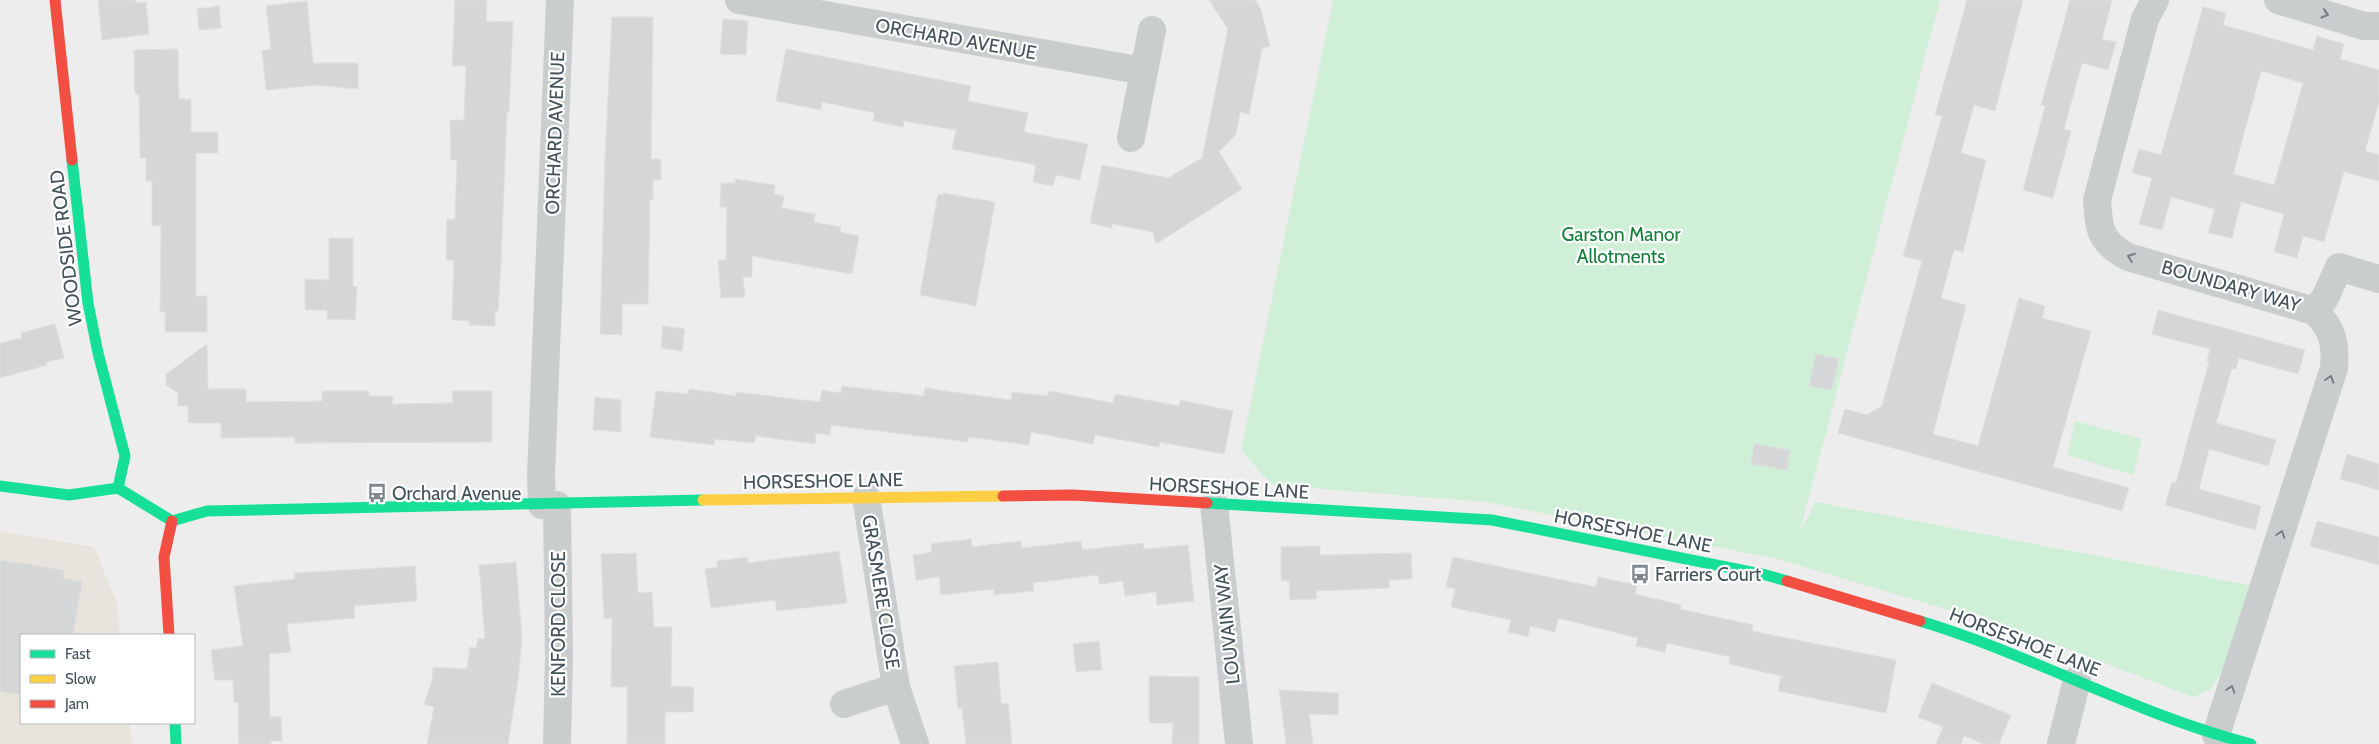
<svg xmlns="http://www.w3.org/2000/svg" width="2379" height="744" font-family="Cabin,sans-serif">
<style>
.commercial{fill:#e8e3dc}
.green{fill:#cfefd7}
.building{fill:#d5d6d7;stroke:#dfdfe0;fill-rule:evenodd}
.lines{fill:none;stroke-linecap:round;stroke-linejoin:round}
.street{stroke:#c9cdce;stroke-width:28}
.fast{stroke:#16e098;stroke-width:11}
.slow{stroke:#ffcf43;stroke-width:11}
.jam{stroke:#f24e42;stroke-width:11}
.oneway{stroke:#727e83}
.labels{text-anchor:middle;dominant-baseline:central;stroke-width:4.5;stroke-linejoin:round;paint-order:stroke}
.street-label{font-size:19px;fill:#43535a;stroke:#fff}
.park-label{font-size:19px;fill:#117f39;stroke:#fff}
.poi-label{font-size:19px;fill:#43535a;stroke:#fff;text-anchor:start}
</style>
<rect width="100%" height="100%" fill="#eeeded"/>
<!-- commercial -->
<polygon class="commercial" points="0,531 94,547 117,604 120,635 21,635 21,723 130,723 132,744 0,744"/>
<!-- green -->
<g class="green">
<polygon points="1333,0 1940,0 1800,531 1816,502 2254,586 2226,666 2210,690 2193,697 2026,633 1777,559 1486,502 1272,485 1241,450"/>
<polygon points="2075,421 2142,439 2133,475 2067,455"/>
</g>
<!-- building -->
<g class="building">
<polygon points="98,0 135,0 136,3 146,2 149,34 102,40"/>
<polygon points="455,0 487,0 486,21 513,22 509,112 507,112 501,262 498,311 495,311 495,326 469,325 469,321 452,320 454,260 446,260 447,219 455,219 457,160 451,160 450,120 464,120 466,66 452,66"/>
<polygon points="1209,0 1255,0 1261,10 1270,46 1262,48 1249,114 1240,112 1236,134 1219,152 1242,189 1156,244 1153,232 1112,224 1112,228 1090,223 1102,165 1168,178 1202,158 1228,29"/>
<polygon points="1967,0 2023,0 1995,111 1974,105 1961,153 1986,160 1963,252 1954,250 1941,298 1966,305 1933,434 1978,446 2019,298 2045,306 2042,318 2091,331 2053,467 2129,488 2122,511 1838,433 1845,409 1867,415 1882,406 1922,261 1903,256 1942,116 1935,115"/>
<polygon points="2070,0 2112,0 2102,39 2116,42 2108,70 2082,63 2064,129 2071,131 2053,198 2023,190 2045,106 2041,105"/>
<polygon points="307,1 313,63 358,63 358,89 317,85 266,90 262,50 271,49 266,6"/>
<polygon points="219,6 221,28 199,30 197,9"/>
<path d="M 2203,7 L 2226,13 L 2223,25 L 2313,50 L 2317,36 L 2344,44 L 2340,59 L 2379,70 L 2379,102 L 2365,151 L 2379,155 L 2379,181 L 2344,172 L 2324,242 L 2303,236 L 2297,258 L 2274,252 L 2284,214 L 2241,202 L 2232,238 L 2208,233 L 2215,209 L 2171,197 L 2162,230 L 2139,224 L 2152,178 L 2132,173 L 2139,149 L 2161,155 ZM 2261,71 L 2303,83 L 2274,185 L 2233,174 Z"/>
<polygon points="612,17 653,17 651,159 661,159 661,180 653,180 653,200 650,200 648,304 622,304 622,335 600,334 605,158"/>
<polygon points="723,19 748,21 746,55 720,54"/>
<polygon points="178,49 179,99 191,99 191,132 218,132 218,153 196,153 196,296 207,296 207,332 165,332 165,312 160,312 161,226 152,226 152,181 146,181 146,158 140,158 139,94 135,94 134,50"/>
<polygon points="786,49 971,86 968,101 1028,113 1024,132 1088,144 1080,180 1056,175 1053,186 1033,182 1036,165 952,149 956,130 904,121 903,127 873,121 875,113 822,102 821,110 776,101"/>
<polygon points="735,179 775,185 774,194 784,196 782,208 815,214 814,222 841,227 840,232 859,236 852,274 752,256 752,277 743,277 745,297 721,298 718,260 726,260 727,207 720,207 721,183 735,183"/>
<polygon points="943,193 995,202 976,306 920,295 938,194 943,195"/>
<polygon points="329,238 353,238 353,286 357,287 355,320 327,319 327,310 305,310 305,279 329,280"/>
<polygon points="2158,310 2305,350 2298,374 2239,358 2236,369 2232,368 2216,423 2276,440 2268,466 2209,449 2199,489 2261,506 2255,530 2165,505 2172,482 2176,483 2209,362 2207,361 2210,349 2152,334"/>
<polygon points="55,324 64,358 46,362 47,365 0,378 0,343 22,338 21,333"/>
<polygon points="663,326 685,329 682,351 661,348"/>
<polygon points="207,344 208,389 246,389 246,402 322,401 322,391 369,391 369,396 393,396 392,404 453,403 452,391 492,391 492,442 295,443 295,437 221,438 221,423 188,423 188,406 178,406 178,393 166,385 166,374"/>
<polygon points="1816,354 1839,359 1832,390 1809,386"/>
<polygon points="842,386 924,396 925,388 1011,400 1012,392 1047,396 1049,391 1113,403 1115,394 1179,406 1180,400 1233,411 1224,454 1160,442 1159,447 1095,435 1093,444 1031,432 1029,445 968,437 968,442 831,425 830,435 816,433 815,444 756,436 754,443 715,439 714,445 650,437 656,391 688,394 689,389 736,396 736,392 820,402 822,390 841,393"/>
<polygon points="595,397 621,400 621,432 593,430"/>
<polygon points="1754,444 1790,450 1787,470 1751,464"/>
<polygon points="2347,454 2379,464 2379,490 2340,479"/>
<polygon points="2317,521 2379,537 2379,565 2310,546"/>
<polygon points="971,539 972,547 1021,541 1022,548 1081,541 1082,550 1143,543 1144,549 1188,545 1194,601 1157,605 1156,592 1125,596 1123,581 1099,584 1098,575 1033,583 1034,591 994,595 994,589 941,595 939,577 916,580 913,555 932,552 931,544"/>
<polygon points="1320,546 1320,555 1411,553 1412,579 1389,580 1389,588 1316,591 1317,599 1290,600 1289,581 1281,581 1281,547"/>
<polygon points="839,551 847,603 777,611 775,600 711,608 705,569 718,567 717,561 747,557 748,563"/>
<polygon points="636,553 638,593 652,592 654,627 672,627 671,686 694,687 693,712 665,712 665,744 627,744 627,687 611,687 612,618 604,619 601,554"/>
<polygon points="1453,557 1596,587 1598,577 1637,585 1635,594 1681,605 1680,609 1753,625 1752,631 1896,660 1886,713 1778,691 1781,676 1729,664 1730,657 1667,643 1665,652 1636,646 1638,638 1558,618 1555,632 1530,626 1528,637 1508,632 1511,620 1451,607 1455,589 1446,587"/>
<polygon points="0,560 64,570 63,578 82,582 73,635 21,635 21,695 0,691"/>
<polygon points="516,562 522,640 518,680 508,744 427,744 434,707 424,704 432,681 433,667 467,669 470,647 476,648 478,639 485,638 479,565"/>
<polygon points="415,566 417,601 354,606 355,618 287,624 291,652 269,654 270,717 281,717 282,741 271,741 271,744 239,744 238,702 234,702 233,680 215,680 211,650 243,646 234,586 295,579 294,573"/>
<polygon points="1099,641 1102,670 1076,672 1073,644"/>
<polygon points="998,662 1001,704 1008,703 1012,744 966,744 962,708 958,708 954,666"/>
<polygon points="1149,676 1199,677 1199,744 1172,744 1173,723 1149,723"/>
<polygon points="1932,683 2011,715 1999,744 1984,744 1964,736 1961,744 1936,744 1943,727 1918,717"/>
<polygon points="1279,690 1339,693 1338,715 1309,714 1313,744 1286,744"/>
</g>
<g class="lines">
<!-- street -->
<g class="street">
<polyline points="739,0 1144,71"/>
<path d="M 2155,0 L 2145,19 L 2097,200 C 2099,230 2100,242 2128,257 L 2314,311 C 2333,328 2336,344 2334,368 L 2216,735"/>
<polyline points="2278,0 2364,26 2379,26"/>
<polyline points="1131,138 1152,30"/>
<polyline points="2314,311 2325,298 2339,267 2379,279"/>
<polyline points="866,497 896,687 915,744"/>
<polyline points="1214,504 1239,744"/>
<polyline points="542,505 541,475 560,0"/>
<polyline points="844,704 896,687"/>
<polyline points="557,744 559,657 557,505"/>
<polyline points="2061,744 2077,680"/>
</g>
<!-- fast -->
<g class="fast">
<polyline points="72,160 88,303 98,353 125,456 118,488"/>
<polyline points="0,486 69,495 118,488 172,521"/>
<polyline points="1207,503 1492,520 1766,575 1787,581"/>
<polyline points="172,521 207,511 703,500"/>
<path d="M 1920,621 C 2033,655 2137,715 2251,744"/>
<polyline points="175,723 176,744"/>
</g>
<!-- slow -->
<polyline class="slow" points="703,500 1003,496"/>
<!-- jam -->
<g class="jam">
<polyline points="55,0 72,160"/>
<polyline points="1003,496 1073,495 1207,503"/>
<polyline points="1787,581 1920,621"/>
<polyline points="169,635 164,557 172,521"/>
</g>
</g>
<!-- one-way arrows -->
<defs><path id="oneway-chevron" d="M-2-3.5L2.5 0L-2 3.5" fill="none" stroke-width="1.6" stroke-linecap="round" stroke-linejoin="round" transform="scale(1.25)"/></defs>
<g class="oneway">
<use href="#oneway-chevron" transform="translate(2325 14) rotate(17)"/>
<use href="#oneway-chevron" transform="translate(2131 257) rotate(-160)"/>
<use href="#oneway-chevron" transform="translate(2330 379) rotate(-72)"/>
<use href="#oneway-chevron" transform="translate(2281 534) rotate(-72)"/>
<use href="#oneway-chevron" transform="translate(2231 689) rotate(-72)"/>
</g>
<!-- icons -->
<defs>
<symbol id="bus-bare" viewBox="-9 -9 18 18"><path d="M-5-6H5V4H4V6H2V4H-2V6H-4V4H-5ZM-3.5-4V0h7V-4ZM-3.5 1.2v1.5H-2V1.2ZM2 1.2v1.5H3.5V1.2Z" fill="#7f898d" stroke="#fff" stroke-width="2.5" paint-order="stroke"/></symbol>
</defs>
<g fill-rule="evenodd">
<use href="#bus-bare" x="363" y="479" width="28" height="28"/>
<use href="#bus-bare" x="1626" y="560" width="28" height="28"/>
</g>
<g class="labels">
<!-- street labels -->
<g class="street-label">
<text transform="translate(956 39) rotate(10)">ORCHARD AVENUE</text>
<text transform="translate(555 133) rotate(-88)">ORCHARD AVENUE</text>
<text transform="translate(66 248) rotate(-97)">WOODSIDE ROAD</text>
<text transform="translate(2231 286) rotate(16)">BOUNDARY WAY</text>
<text transform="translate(823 481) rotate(-1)">HORSESHOE LANE</text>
<text transform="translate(1229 488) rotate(3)">HORSESHOE LANE</text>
<text transform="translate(1633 531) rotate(11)">HORSESHOE LANE</text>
<text transform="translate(881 592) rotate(81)">GRASMERE CLOSE</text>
<text transform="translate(558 624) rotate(-90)">KENFORD CLOSE</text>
<text transform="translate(1227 624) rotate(-96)">LOUVAIN WAY</text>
<text transform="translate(2025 642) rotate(21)">HORSESHOE LANE</text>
</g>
<!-- park labels -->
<g class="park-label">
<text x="1621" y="234">Garston Manor<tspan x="1621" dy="22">Allotments</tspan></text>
</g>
<!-- poi labels -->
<g class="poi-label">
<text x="392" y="493">Orchard Avenue</text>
<text x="1655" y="574">Farriers Court</text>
</g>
</g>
<!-- legend -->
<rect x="20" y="634" width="175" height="90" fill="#ffffff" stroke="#b4babd"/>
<rect x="30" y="650" width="25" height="8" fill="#16e098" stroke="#b4babd"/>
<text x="65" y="659" font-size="15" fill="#43535a">Fast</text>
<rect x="30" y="675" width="25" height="8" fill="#ffcf43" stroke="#b4babd"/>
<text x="65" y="684" font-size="15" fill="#43535a">Slow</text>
<rect x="30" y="700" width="25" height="8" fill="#f24e42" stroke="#b4babd"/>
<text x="65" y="709" font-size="15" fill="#43535a">Jam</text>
</svg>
